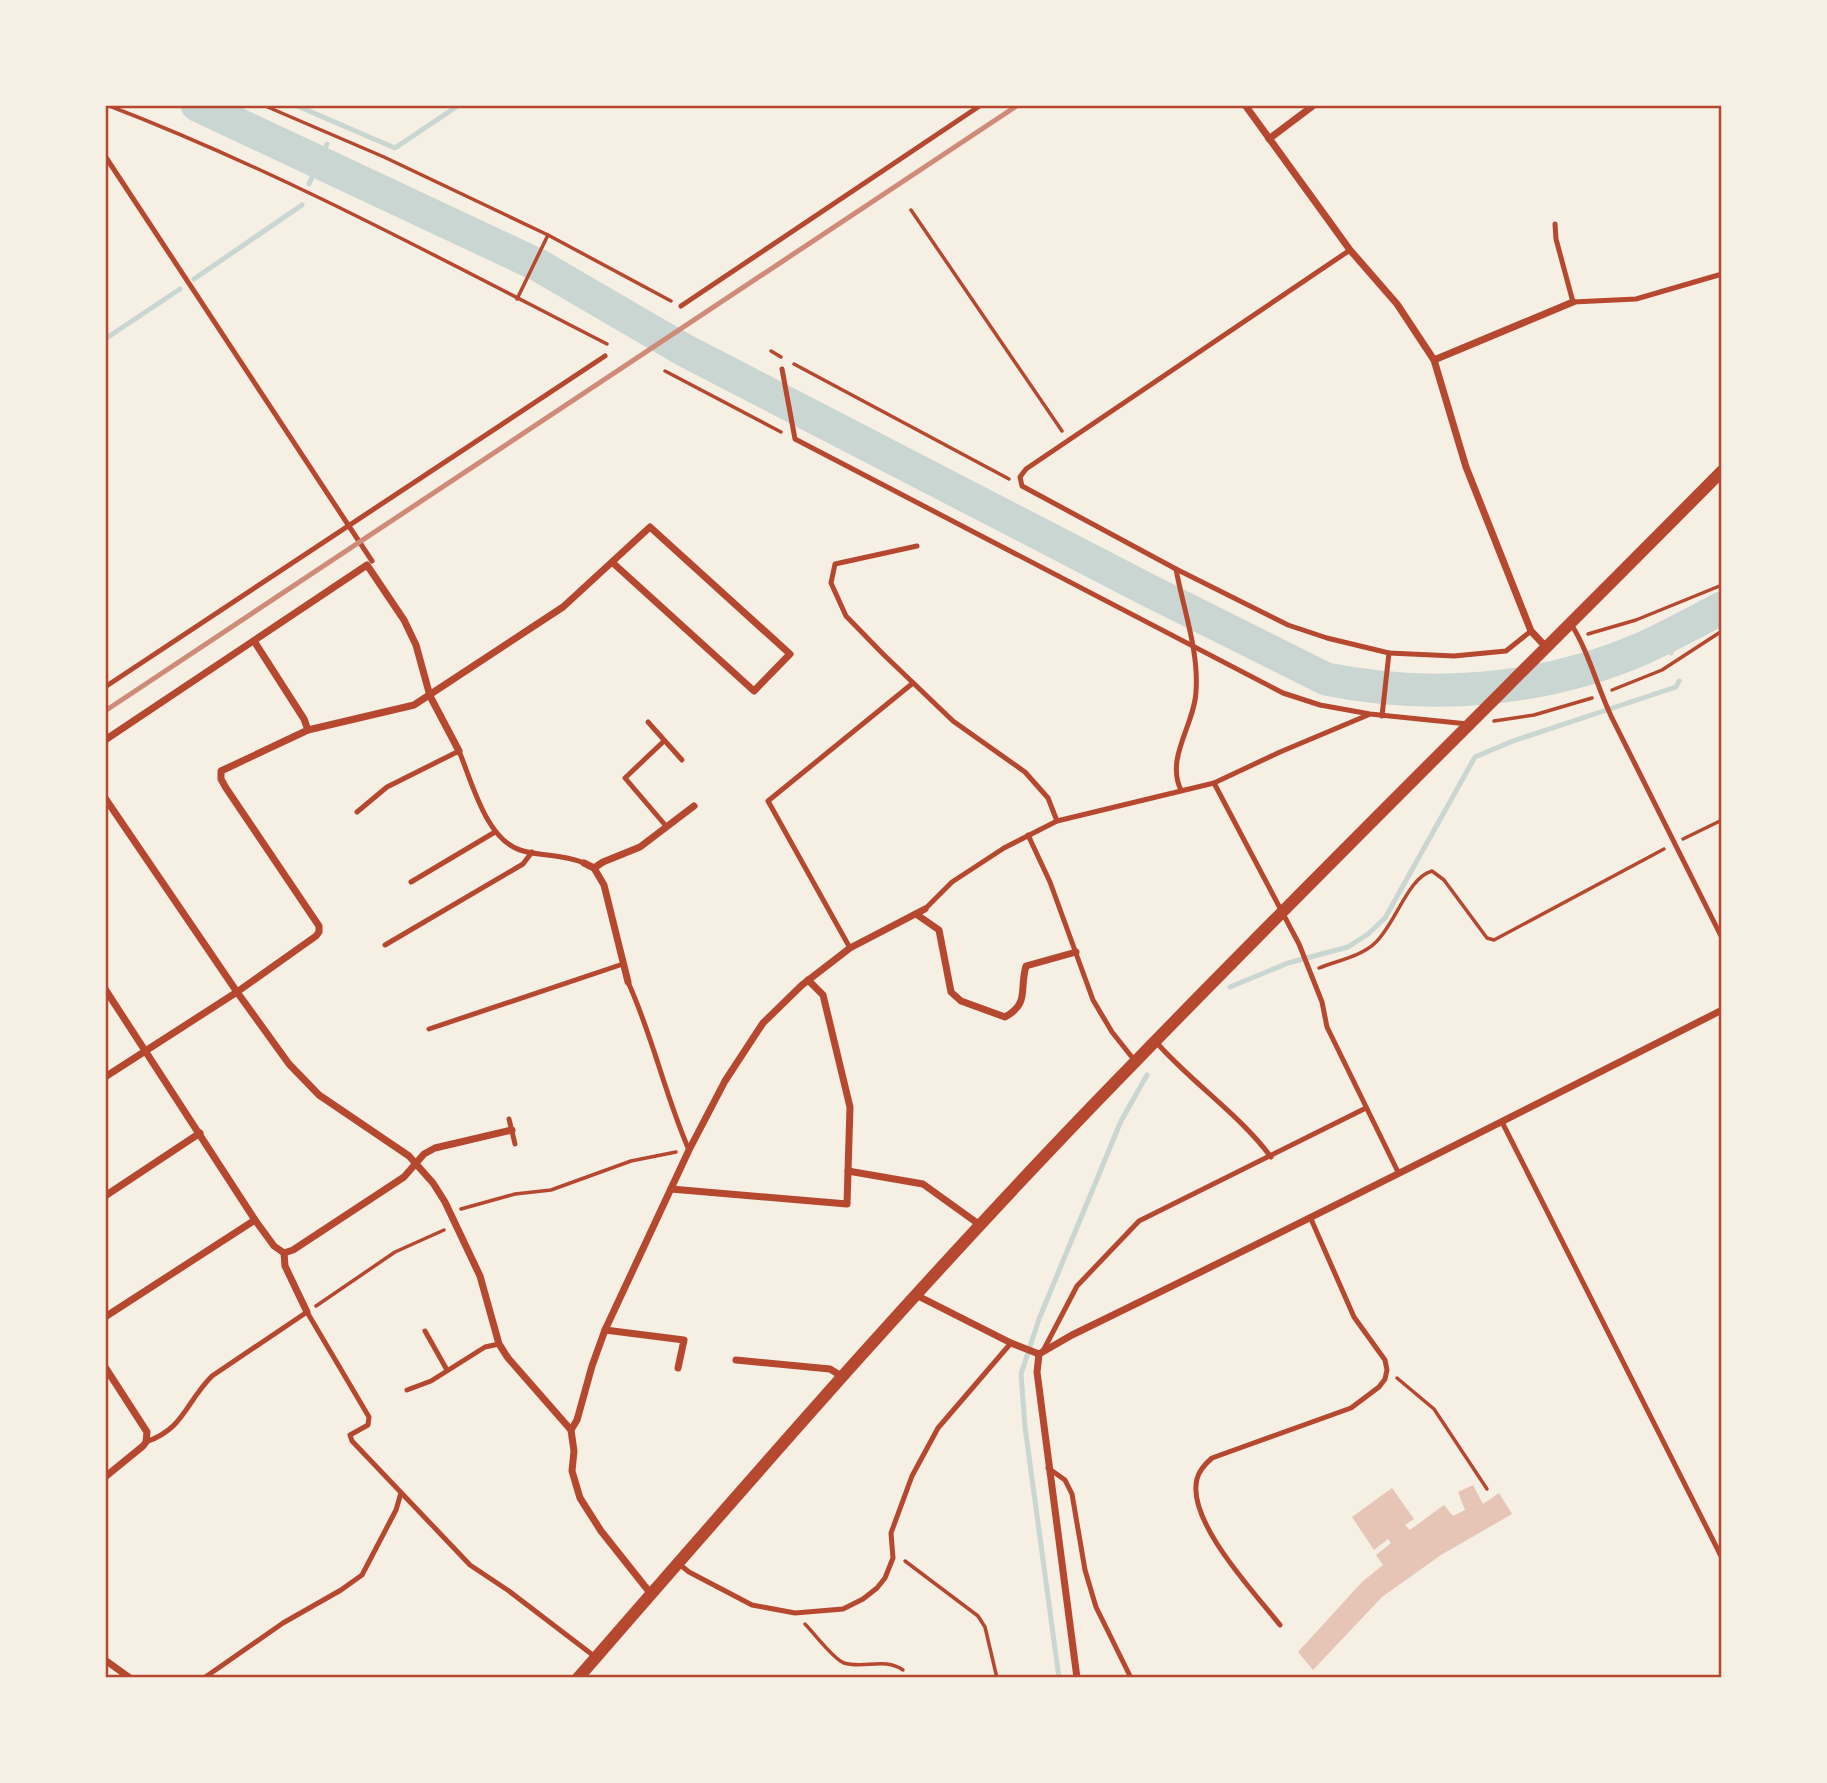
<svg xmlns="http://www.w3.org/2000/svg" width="1827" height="1783" font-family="'Fira Sans',sans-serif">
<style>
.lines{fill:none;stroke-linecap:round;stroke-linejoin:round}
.stream{stroke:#c9d6d2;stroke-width:5}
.river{stroke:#c9d6d2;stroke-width:33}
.building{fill:#e6c5b7}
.path{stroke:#b5482f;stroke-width:3.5}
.service{stroke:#b5482f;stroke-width:5}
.minor{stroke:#b5482f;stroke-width:7}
.tertiary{stroke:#b5482f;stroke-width:12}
.rail{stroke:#cf8b77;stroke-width:5}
.neatline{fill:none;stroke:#b5482f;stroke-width:2.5}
</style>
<rect width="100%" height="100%" fill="#f6efe4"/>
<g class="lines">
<!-- stream -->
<g class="stream">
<polyline points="295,105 395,148 459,105"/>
<polyline points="309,184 327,144"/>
<polyline points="194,279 302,205"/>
<polyline points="105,339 180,289"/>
<polyline points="1667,637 1671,653"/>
<polyline points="1230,987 1288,963 1348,947 1368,934 1385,918 1475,757 1513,741 1676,687 1679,681"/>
<polyline points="1059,1678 1025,1427 1021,1374 1039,1319 1121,1121 1147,1075"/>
</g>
<!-- river -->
<path class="river" d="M 197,105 L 538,265 L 684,350 L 1148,590 L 1326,679 C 1430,700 1542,692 1641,649 C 1668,637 1695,622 1722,608"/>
</g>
<!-- building -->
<polygon class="building" points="1473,1485 1483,1504 1499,1493 1512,1514 1441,1555 1382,1597 1313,1670 1298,1652 1362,1582 1383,1565 1376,1555 1391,1543 1388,1539 1374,1550 1352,1517 1392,1488 1414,1519 1405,1525 1410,1530 1444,1505 1453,1516 1465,1510 1458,1492"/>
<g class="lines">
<!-- path -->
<g class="path">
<path d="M 107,105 C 279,171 443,260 607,344"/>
<polyline points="263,105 384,157 548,235 671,301"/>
<polyline points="911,210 1062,431"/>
<polyline points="517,299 548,235"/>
<polyline points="771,351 781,357"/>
<polyline points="794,364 1009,479"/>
<polyline points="665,371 781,432"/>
<polyline points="1588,634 1636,620 1722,585"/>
<polyline points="1612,690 1662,670 1722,631"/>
<polyline points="1494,721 1534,715 1592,698"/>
<polyline points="1683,839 1722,820"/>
<path d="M 1319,968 C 1336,961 1362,956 1375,943 C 1395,925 1408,877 1432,871 L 1444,880 L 1487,938 L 1494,940 L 1664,849"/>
<polyline points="461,1209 515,1194 551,1190 631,1161 676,1152"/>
<polyline points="316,1306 395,1252 444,1230"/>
<polyline points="1397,1378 1434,1409 1487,1489"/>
<polyline points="905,1561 978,1616 985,1627 997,1678"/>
<path d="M 805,1624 C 814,1633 833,1659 844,1663 C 864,1669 885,1657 903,1670"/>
</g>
<!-- service -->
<g class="service">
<polyline points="105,156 372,561"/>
<polyline points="1555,224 1556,239 1573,302 1636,299 1722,274"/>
<polyline points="1350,250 1026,469 1020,477 1022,486 1176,569 1288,625 1327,638 1389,653 1454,656 1506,651 1531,631"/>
<polyline points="681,306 981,105"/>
<polyline points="782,369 795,439 1283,693 1320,705 1370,714 1468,724"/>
<polyline points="917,546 835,564 831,583 846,616 883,654 953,721 1025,772 1048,798 1057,821"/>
<path d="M 1176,569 C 1183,608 1199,651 1196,691 C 1195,724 1165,758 1181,790"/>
<path d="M 1571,624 C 1589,652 1597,687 1612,718 L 1722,938"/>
<polyline points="105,687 605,356"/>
<polyline points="1382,716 1389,653"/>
<polyline points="648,722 682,760"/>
<polyline points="664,741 625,778 666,826"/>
<polyline points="1214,783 1299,944 1322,1002 1327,1027 1398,1172"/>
<path d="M 357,812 L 387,787 L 459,751 C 472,782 486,839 520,850 C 541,857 560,853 584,863"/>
<polyline points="1028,835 1050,882 1093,1000 1112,1032 1135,1061"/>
<polyline points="411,882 495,832"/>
<polyline points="925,909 952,882 1004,848 1057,821 1214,783 1280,752 1368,715"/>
<polyline points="385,945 523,864 532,852"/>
<polyline points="850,948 768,801 913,683"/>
<path d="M 628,982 C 653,1037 665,1095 689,1150"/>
<polyline points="429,1029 623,964"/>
<path d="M 1156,1042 C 1192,1083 1238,1113 1271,1157"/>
<polyline points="509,1119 515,1144"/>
<polyline points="1502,1122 1722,1558"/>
<polyline points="425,1331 447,1370"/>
<polyline points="1043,1351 1077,1286 1139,1221 1366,1108"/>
<polyline points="407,1390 431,1381 485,1347 499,1344"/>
<path d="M 146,1442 C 185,1428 185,1403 212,1376 L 307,1312 L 369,1417 L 368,1425 L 350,1435 L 352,1441 L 470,1565 L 509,1591 L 594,1656"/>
<polyline points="1048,1468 1065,1480 1072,1494 1085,1570 1096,1607 1131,1678"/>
<polyline points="679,1564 689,1572 752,1605 795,1613 843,1609 863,1599 877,1588 885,1578 893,1558 891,1533 912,1476 938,1428 1011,1343"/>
<path d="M 1280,1625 C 1255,1593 1186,1521 1197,1479 C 1199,1470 1205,1464 1212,1458 L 1351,1408 L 1379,1387 L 1385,1379 L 1387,1370 L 1385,1360 L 1354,1317 L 1311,1219"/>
<polyline points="204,1678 283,1623 341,1590 362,1575 396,1510 401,1493"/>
</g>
<!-- minor -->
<g class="minor">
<polyline points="1245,105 1350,250 1397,304 1434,360 1466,467 1531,631 1545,646"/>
<polyline points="1269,139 1314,105"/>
<polyline points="1434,360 1573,302"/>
<polyline points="254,641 304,719 308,730"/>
<polyline points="105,740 367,565 404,620 416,645 430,696 459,751"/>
<polyline points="105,798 237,992 289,1064 319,1095 409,1156 433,1183 445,1202 480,1276 499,1344 508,1358 571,1430 574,1451 572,1471 580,1498 601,1531 651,1594"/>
<polyline points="584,863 594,868 604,885 628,982"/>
<polyline points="594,868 603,862 640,847 694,806"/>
<path d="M 916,914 L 939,930 L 951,992 L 961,1001 L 1005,1017 C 1030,1003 1019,990 1026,966 L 1076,952"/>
<polyline points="105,989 255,1220 274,1246 284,1253 285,1266 307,1312"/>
<polyline points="105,1077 237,992 316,936 319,932 319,926 226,788 221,779 221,771 308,730 414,705 563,607 650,527 790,654 754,691 613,563"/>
<polyline points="848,1171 923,1184 980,1225"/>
<polyline points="671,1189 847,1204 850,1107 823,995 808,980"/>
<polyline points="105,1196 200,1133"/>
<polyline points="284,1253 293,1250 404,1177 424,1154 435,1148 512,1130"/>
<polyline points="916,1295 1011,1343 1039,1354"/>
<polyline points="105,1317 255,1220"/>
<polyline points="605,1330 684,1340 678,1368"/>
<polyline points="736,1360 830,1369 843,1377"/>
<polyline points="105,1367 147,1432 146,1442 143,1446 105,1477"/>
<polyline points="571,1430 577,1420 592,1366 605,1330 689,1150 725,1081 763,1023 802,985 850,948 925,909"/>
<polyline points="105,1660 130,1678"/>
<path d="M 1077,1678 L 1037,1372 L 1039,1354 L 1072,1335 C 1290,1229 1506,1120 1722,1010"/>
</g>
<!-- tertiary -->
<path class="tertiary" d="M 578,1678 C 759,1470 940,1261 1133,1064 C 1327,864 1526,669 1722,471"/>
<!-- rail -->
<polyline class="rail" points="105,711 1018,105"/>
</g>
<!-- border -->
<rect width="1827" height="1783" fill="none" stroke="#f6efe4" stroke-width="214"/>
<rect x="107" y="107" width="1613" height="1569" class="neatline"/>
</svg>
